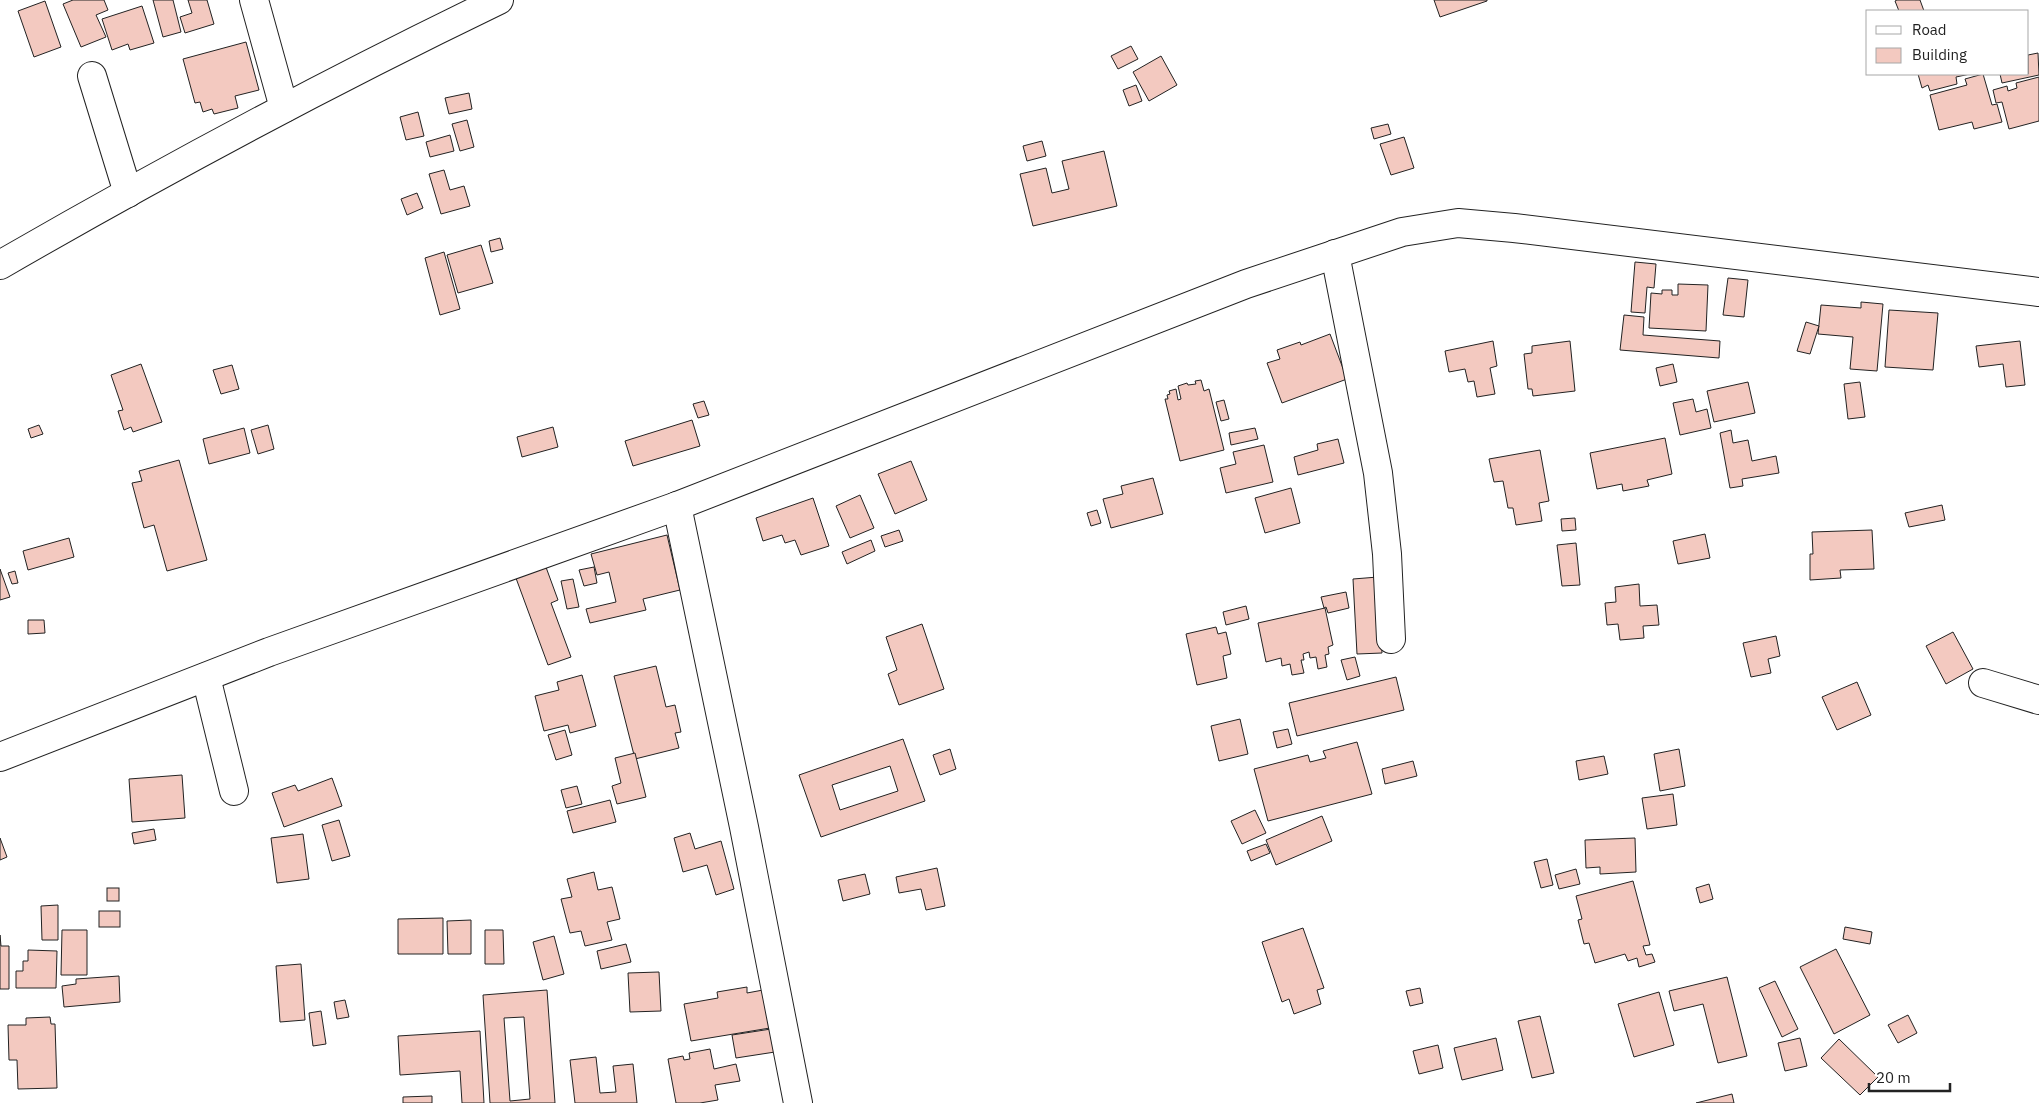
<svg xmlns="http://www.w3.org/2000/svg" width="2039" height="1103" font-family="'IBM Plex Sans',sans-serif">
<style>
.building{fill:#f3c9c0;stroke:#222;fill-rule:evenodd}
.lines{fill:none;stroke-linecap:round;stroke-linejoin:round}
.minor-casing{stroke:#222;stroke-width:30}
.minor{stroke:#fff;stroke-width:28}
</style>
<rect width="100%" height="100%" fill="#fff"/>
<!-- building -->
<g class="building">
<polygon points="73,0 104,0 108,10 96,15 106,37 81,47 63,4"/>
<polygon points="153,0 173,0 181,32 163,37"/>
<polygon points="188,0 207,0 214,24 185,33 180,17 192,13"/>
<polygon points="1434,0 1487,0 1487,1 1440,17"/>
<polygon points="1897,0 1920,0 1924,11 1899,11 1895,1"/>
<polygon points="45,1 61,47 34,57 18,11"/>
<polygon points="142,6 154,43 130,50 128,44 112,50 102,19"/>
<polygon points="246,42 259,90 235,96 238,108 214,114 212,109 203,112 200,102 195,103 183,59"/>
<polygon points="1131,46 1138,59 1118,69 1111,56"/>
<polygon points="2038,53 2039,75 2002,83 2000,74 2028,74 2028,55"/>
<polygon points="1161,56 1177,85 1149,101 1133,72"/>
<polygon points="1918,74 1970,74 1956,77 1957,84 1930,91 1928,85 1922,88"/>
<polygon points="1983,74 1992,105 1997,104 2002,122 1974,129 1972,122 1939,130 1930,95 1967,85 1965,79"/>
<polygon points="2039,77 2039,121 2009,129 2002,102 1996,103 1993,90 2007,86 2008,91 2017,88 2016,83"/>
<polygon points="1136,85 1142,101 1129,106 1123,90"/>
<polygon points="469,93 472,109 449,114 445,98"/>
<polygon points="418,112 424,136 406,140 400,117"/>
<polygon points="467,120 474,147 460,151 452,124"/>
<polygon points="1388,124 1391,134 1374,139 1371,128"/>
<polygon points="450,135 454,151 430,157 426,142"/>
<polygon points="1404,137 1414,168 1391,175 1380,144"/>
<polygon points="1042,141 1046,156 1027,161 1023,146"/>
<polygon points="1104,151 1117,206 1033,226 1020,174 1046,168 1052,193 1069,189 1062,161"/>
<polygon points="444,170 450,190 464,186 470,206 441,214 429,174"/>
<polygon points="417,193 423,208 407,215 401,199"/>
<polygon points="500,238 503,249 491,252 489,241"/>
<polygon points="481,245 493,283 458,293 447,255"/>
<polygon points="444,252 460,309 440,315 425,258"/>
<polygon points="1635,262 1656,264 1654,288 1647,287 1645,313 1631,312"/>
<polygon points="1728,278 1748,280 1744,317 1723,315"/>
<polygon points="1678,284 1708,285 1706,331 1649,328 1651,293 1662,294 1662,290 1672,290 1672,295 1678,295"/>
<polygon points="1861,302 1883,304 1877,371 1850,369 1853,337 1818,334 1821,305 1861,308"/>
<polygon points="1889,310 1938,313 1933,370 1885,367"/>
<polygon points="1624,315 1644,317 1643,335 1720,341 1719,358 1620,350"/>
<polygon points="1806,322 1819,326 1810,354 1797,351"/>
<polygon points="1330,334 1347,379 1282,403 1267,363 1280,359 1277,350 1300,342 1301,345"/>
<polygon points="1493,341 1497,366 1490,368 1495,394 1477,397 1474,381 1468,382 1465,369 1449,372 1445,351"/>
<polygon points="1570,341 1575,391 1533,396 1532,389 1528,389 1524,354 1532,353 1532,346"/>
<polygon points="2020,341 2025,385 2006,387 2003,364 1979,367 1976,346"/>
<polygon points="141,364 162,422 133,432 131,427 124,430 118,411 123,410 111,375"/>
<polygon points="1673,364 1677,382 1660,386 1656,368"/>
<polygon points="232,365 239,389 221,394 213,370"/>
<polygon points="1201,380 1204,391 1209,389 1224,450 1180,461 1165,399 1168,399 1167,395 1170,394 1169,391 1176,389 1178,400 1181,399 1178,386 1187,383 1188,385 1196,384 1195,381"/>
<polygon points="1748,382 1755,413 1714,422 1707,391"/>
<polygon points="1860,382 1865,417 1848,419 1844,384"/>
<polygon points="1693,399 1696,412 1707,409 1711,428 1680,435 1673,403"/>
<polygon points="1224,400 1229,419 1221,421 1216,402"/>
<polygon points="704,401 709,415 698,418 693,404"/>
<polygon points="692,420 700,446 633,466 625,441"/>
<polygon points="39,425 43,434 31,438 28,429"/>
<polygon points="268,425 274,449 258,454 251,430"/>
<polygon points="553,427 558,447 522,457 517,437"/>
<polygon points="244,428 250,453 209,464 203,439"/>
<polygon points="1255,428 1258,439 1231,445 1229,433"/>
<polygon points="1731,430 1733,443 1748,440 1752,461 1776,456 1779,473 1742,479 1743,486 1730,488 1720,433"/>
<polygon points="1665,438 1672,474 1647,480 1649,486 1623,491 1622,484 1597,489 1590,453"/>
<polygon points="1338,439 1344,463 1298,475 1294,457 1318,450 1317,444"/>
<polygon points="1264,445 1273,482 1226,493 1220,468 1236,464 1233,452"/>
<polygon points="1540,450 1549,501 1539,503 1542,521 1516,525 1513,508 1508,508 1503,481 1494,482 1489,459"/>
<polygon points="179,460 207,560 167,571 154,525 144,528 132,483 142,481 139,471"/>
<polygon points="911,461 927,500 895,514 878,474"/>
<polygon points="1153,478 1163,514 1111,528 1103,499 1123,494 1121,486"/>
<polygon points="1291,488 1300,523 1265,533 1255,498"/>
<polygon points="860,495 874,528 850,538 836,506"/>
<polygon points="813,498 829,546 801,555 795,540 785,543 782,535 763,541 756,518"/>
<polygon points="1942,505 1945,520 1909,527 1905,513"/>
<polygon points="1097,510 1101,523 1091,526 1087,513"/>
<polygon points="1575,518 1576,530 1562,531 1561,519"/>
<polygon points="899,530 903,541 885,547 881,536"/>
<polygon points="1872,530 1874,569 1840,570 1841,578 1810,580 1810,554 1813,554 1812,532"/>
<polygon points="1705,534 1710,558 1678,564 1673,541"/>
<polygon points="667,535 680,590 643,599 646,610 590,623 586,609 616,602 609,572 597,575 591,554"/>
<polygon points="69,538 74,557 28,570 23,551"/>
<polygon points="871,540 875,551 847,564 842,552"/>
<polygon points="1576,543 1580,585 1562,586 1557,545"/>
<polygon points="543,559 558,600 551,603 571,657 548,665 513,570"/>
<polygon points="594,567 597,583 584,586 579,570"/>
<polygon points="0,569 10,597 0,600"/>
<polygon points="15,571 18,583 12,584 8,573"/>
<polygon points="1378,577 1382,653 1357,654 1353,579"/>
<polygon points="573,579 579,607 567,609 561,581"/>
<polygon points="1639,584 1640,606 1657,605 1659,625 1643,626 1644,638 1620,640 1618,624 1607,625 1605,603 1616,602 1615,587"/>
<polygon points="1346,592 1349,608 1328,613 1326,607 1324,608 1321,597"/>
<polygon points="1246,606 1249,619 1226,625 1223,612"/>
<polygon points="1325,608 1333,645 1328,647 1329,654 1325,655 1327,667 1318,669 1316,657 1310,658 1309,652 1303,654 1304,660 1301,660 1304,673 1292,675 1290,664 1282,666 1281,658 1266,662 1258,623"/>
<polygon points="28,620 44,620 45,633 28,634"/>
<polygon points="922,624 944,689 899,705 888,674 897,670 886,637"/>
<polygon points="1216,627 1218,634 1226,632 1231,654 1223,656 1227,678 1197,685 1186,634"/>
<polygon points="1953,632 1973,669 1946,684 1926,646"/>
<polygon points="1776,636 1780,656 1768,659 1771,673 1751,677 1743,643"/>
<polygon points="1355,657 1360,676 1347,680 1341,660"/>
<polygon points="656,666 666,707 675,705 681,732 675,733 679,748 635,759 614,676"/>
<polygon points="582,675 596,726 570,733 568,725 544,731 535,696 559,690 557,682"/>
<polygon points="1396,677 1404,710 1297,736 1289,703"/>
<polygon points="1857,682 1871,715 1837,730 1822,697"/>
<polygon points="1240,719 1248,754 1219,761 1211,726"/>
<polygon points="1288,729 1292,744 1277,748 1273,732"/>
<polygon points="565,730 572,755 556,760 548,735"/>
<path d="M 903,739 L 925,801 L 821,837 L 799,775 ZM 890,766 L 898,791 L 840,810 L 832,785 Z"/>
<polygon points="1357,742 1372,794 1268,821 1254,769 1308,755 1310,762 1326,758 1323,751"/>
<polygon points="950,749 956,769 940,775 933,755"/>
<polygon points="1679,749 1685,786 1660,791 1654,754"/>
<polygon points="635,753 646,797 617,804 612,786 621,783 615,758"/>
<polygon points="1604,756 1608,774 1579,780 1576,761"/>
<polygon points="1413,761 1417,776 1385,784 1382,769"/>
<polygon points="182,775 185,818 132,822 129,779"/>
<polygon points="332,778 342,806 284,827 272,793 295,785 298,791"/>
<polygon points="577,786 582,804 566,808 561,790"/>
<polygon points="1673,794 1677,825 1647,829 1642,798"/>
<polygon points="610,800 616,822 573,833 567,811"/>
<polygon points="1255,810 1266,833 1242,844 1231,821"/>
<polygon points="1322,816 1332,841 1276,865 1266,840"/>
<polygon points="339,820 350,856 332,861 322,825"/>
<polygon points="154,829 156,840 134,844 132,833"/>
<polygon points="690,833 695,849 721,841 734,889 716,895 707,865 683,872 674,838"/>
<polygon points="303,834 309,879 277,883 271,838"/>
<polygon points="0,838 7,857 0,860"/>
<polygon points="1635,838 1636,872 1600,874 1600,867 1586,868 1585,840"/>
<polygon points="1266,844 1270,853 1251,861 1247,851"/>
<polygon points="1547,859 1553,885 1541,888 1534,862"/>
<polygon points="937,868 945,906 926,910 921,889 899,893 896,877"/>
<polygon points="1576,869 1580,884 1559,889 1555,875"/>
<polygon points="594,872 598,890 612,887 620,919 607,922 612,940 585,946 581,931 570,933 561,899 572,897 567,879"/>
<polygon points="865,874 870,894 843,901 838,880"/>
<polygon points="1633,881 1650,945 1643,946 1646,955 1652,954 1655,962 1639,967 1637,958 1628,961 1625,954 1595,963 1589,943 1584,944 1578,920 1582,919 1576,896"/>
<polygon points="1709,884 1713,899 1700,903 1696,888"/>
<rect x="107" y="888" width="12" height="13"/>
<polygon points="58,905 58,940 42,940 41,906"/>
<rect x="99" y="911" width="21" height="16"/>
<polygon points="443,918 443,954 398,954 398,919"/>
<polygon points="471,920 471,954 448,954 447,921"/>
<polygon points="1845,927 1872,932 1870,944 1843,939"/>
<polygon points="1303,928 1324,988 1317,990 1321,1004 1294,1014 1289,999 1282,1002 1262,942"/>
<polygon points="62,930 87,930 87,975 61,975"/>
<polygon points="485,930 503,930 504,964 485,964"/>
<polygon points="0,935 1,946 9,946 9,989 0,989"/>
<polygon points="554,936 564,974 543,980 533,942"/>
<polygon points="626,944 631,962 601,969 597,951"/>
<polygon points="1836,949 1870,1015 1834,1034 1800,967"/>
<polygon points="28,950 57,951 56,988 16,988 16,971 23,971 23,961 28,961"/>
<polygon points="301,964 305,1020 280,1022 276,966"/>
<polygon points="659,972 661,1011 630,1012 628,973"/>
<polygon points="119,976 120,1002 64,1007 62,986 76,984 76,979"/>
<polygon points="1727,977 1747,1056 1718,1063 1703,1004 1674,1011 1669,991"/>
<polygon points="1775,981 1798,1029 1782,1037 1759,988"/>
<polygon points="747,987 747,993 763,990 770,1028 691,1041 684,1004 718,998 717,992"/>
<polygon points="1420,988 1423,1003 1410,1006 1406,991"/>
<path d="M 547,990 L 555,1103 L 490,1103 L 483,995 ZM 524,1017 L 530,1099 L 510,1101 L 504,1018 Z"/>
<polygon points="1659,992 1674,1045 1634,1057 1618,1004"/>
<polygon points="345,1000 349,1017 337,1019 334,1002"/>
<polygon points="321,1011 326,1044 313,1046 309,1013"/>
<polygon points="1908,1015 1917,1033 1898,1043 1888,1025"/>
<polygon points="1540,1016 1554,1073 1532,1078 1518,1021"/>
<polygon points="50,1017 51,1024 55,1024 57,1088 18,1089 17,1060 9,1060 8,1025 26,1025 26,1018"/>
<polygon points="771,1029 775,1052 736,1058 732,1035"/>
<polygon points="480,1031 484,1103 462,1103 460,1071 400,1075 398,1036"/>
<polygon points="1496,1038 1503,1070 1462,1080 1454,1048"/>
<polygon points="1800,1038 1807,1066 1785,1071 1778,1043"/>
<polygon points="1839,1039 1878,1077 1860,1095 1821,1058"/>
<polygon points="1438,1045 1443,1068 1419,1074 1413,1051"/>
<polygon points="710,1049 714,1069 736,1064 740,1081 715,1085 718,1100 700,1103 676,1103 668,1059 683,1056 684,1060 690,1059 689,1053"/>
<polygon points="596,1057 600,1093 616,1092 613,1066 633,1064 637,1103 575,1103 570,1060"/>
<polygon points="1732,1094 1734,1103 1696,1103"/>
<polygon points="432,1096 432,1103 403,1103 403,1097"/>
</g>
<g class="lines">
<defs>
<g id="minor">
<polyline points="254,0 284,108"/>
<polyline points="92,76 128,193"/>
<polyline points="1335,254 1378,473 1387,554 1391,639"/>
<path d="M 0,265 C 163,171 329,82 499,0"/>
<polyline points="677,506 744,827 798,1103"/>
<polyline points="206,677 234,791"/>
<polyline points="1983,683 2039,700"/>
<polyline points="0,757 269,652 677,506 1246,284 1402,232 1458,223 1514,228 2039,292"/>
</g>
</defs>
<!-- minor casing -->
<use href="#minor" class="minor-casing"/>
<!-- minor -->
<use href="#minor" class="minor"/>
</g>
<!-- legend -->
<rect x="1866" y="10" width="162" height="65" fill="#ffffff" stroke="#a7a7a7"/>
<rect x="1876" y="26" width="25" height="8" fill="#ffffff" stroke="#a7a7a7"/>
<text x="1912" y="35" font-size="15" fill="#222222">Road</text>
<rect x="1876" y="48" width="25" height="15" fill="#f3c9c0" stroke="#a7a7a7"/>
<text x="1912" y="60" font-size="15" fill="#222222">Building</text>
<!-- scale -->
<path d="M1869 1083v8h81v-8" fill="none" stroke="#222222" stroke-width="2.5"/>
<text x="1876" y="1083" font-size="15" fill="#222222" stroke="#ffffff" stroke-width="4" paint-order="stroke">20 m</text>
</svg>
